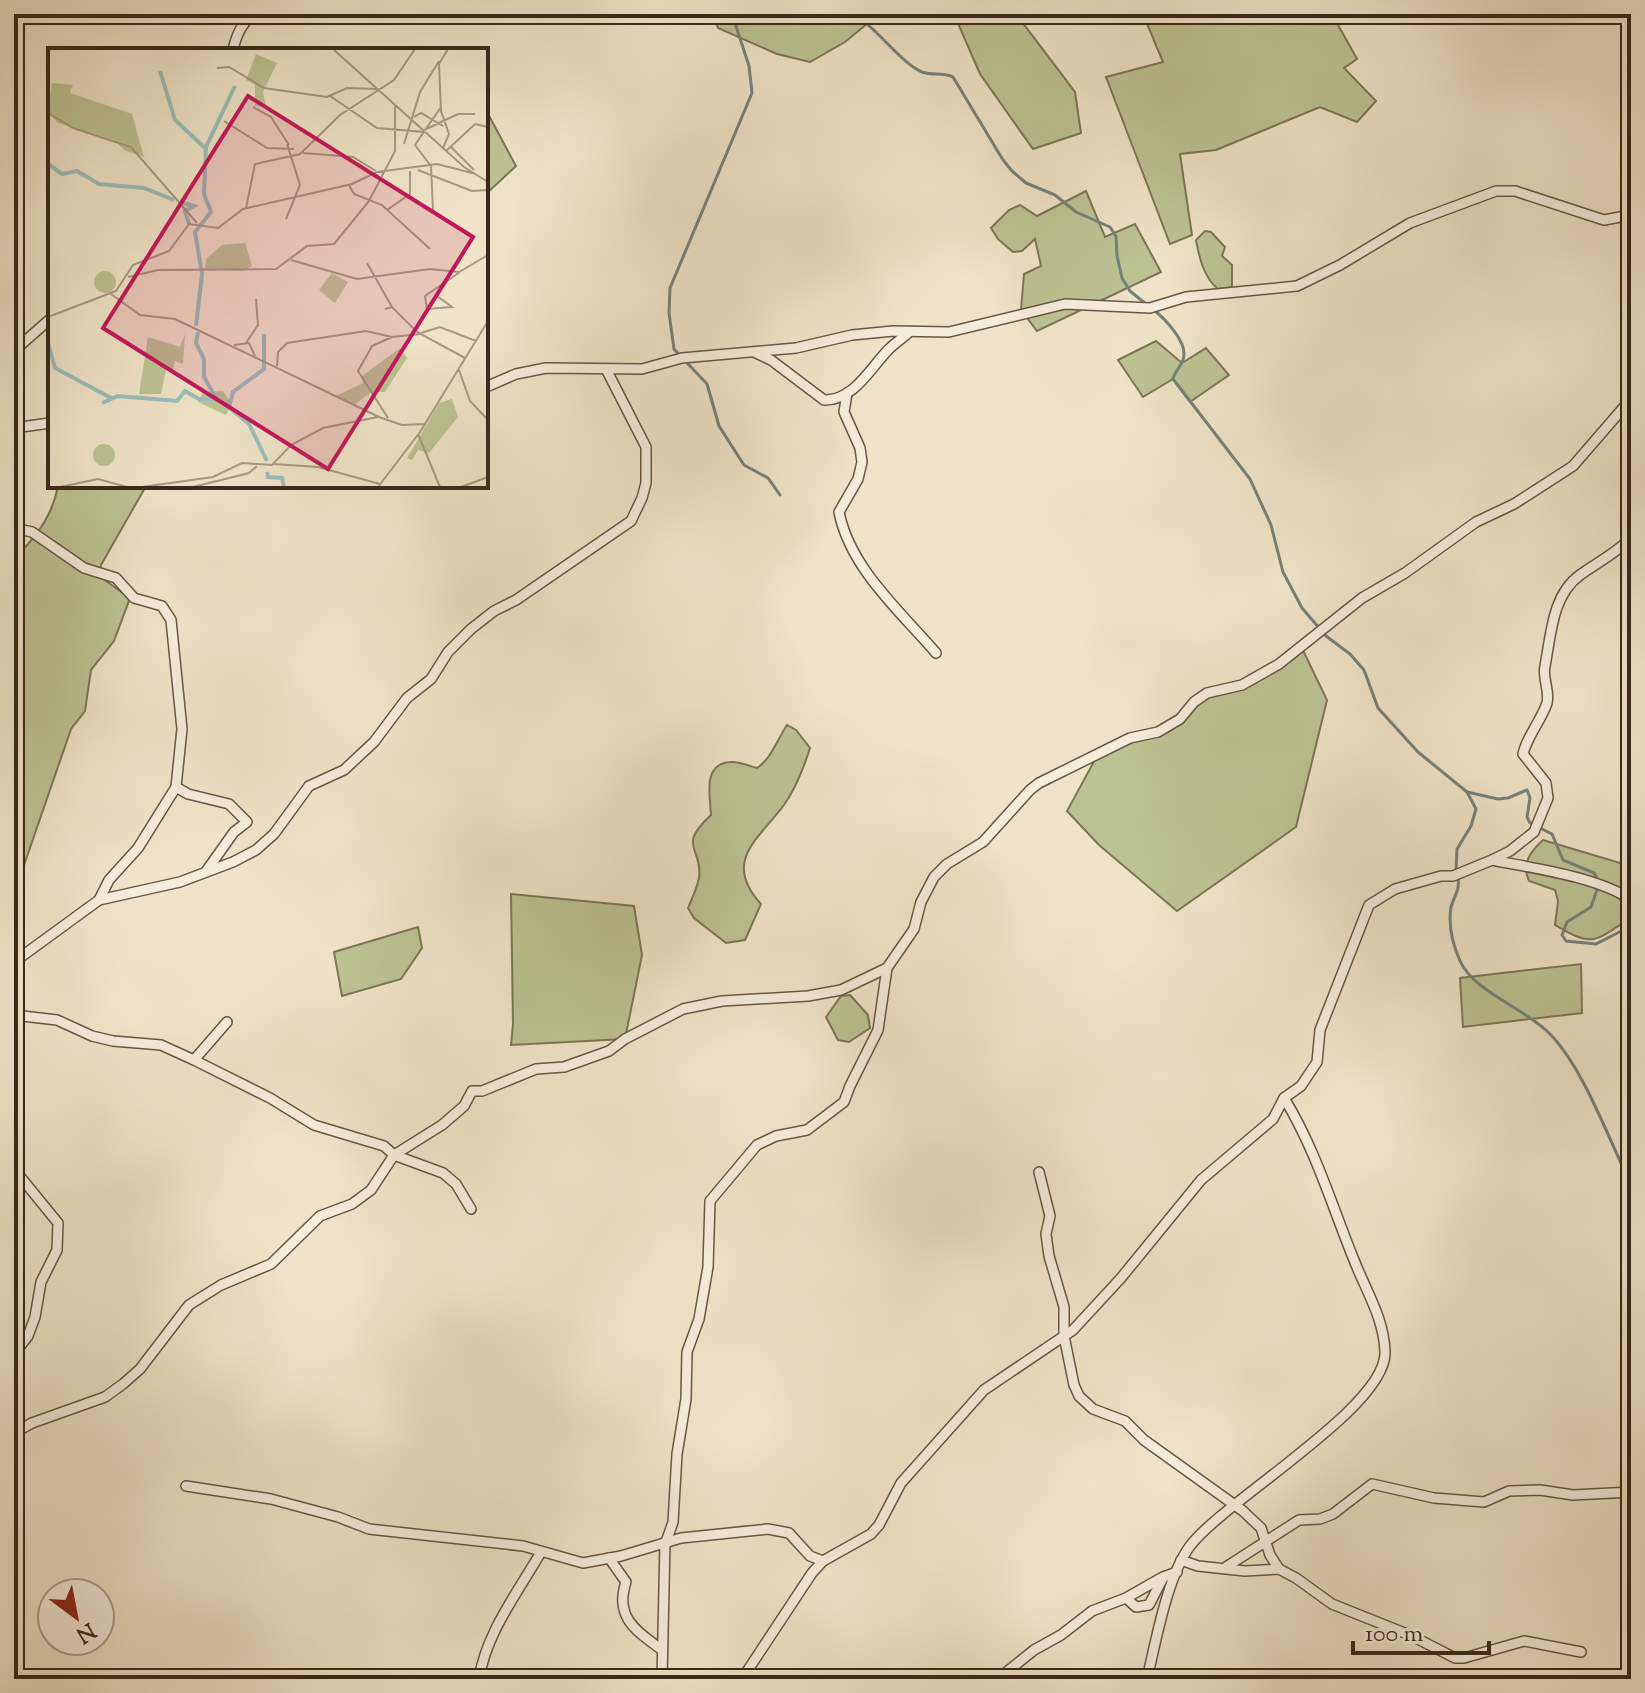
<svg xmlns="http://www.w3.org/2000/svg" width="1645" height="1693" font-family="'Sorts Mill Goudy',serif">
<style>
.green{fill:#bcc393;stroke:#7b7656;stroke-width:2}
.lines{fill:none;stroke-linecap:round;stroke-linejoin:round}
.stream{stroke:#74827a;stroke-width:3}
.street-casing{stroke:#675744;stroke-width:12}
.street{stroke:#f5eddb;stroke-width:9}
.inset-river{fill:none;stroke:#9bbebb;stroke-width:4}
.inset-road{fill:none;stroke:#a79981;stroke-width:2}
.view{fill:#c2185b;fill-opacity:0.15;stroke:#c2185b;stroke-width:4}
.inset-edge{fill:none;stroke:#3a2818;stroke-width:4}
</style>
<rect width="100%" height="100%" fill="#efe4c7"/>
<filter id="stains"><feTurbulence type="fractalNoise" baseFrequency=".0025" numOctaves="4"/><feColorMatrix values="0 0 0 0 .2 0 0 0 0 .09 0 0 0 0 .02 0 0 0 .5 -.17"/></filter>
<radialGradient id="worn" r=".72"><stop offset=".6" stop-color="#630" stop-opacity="0"/><stop offset="1" stop-color="#630" stop-opacity=".3"/></radialGradient>
<!-- green -->
<g class="green">
<polygon points="713,14 879,14 845,42 810,62 777,54 718,28"/>
<polygon points="973,14 1016,14 1075,92 1081,133 1033,149 980,74 957,21"/>
<polygon points="1143,14 1332,14 1357,59 1344,68 1376,101 1357,122 1320,107 1216,150 1180,154 1192,235 1170,244 1106,77 1163,62"/>
<polygon points="486,110 516,166 486,194"/>
<polygon points="1086,191 1105,237 1135,224 1161,272 1037,331 1021,310 1024,274 1041,266 1035,239 1022,251 1013,252 998,239 991,228 1009,210 1020,205 1037,216"/>
<path d="M 1205,231 L 1211,232 L 1225,247 L 1222,256 L 1232,265 L 1232,287 L 1218,289 C 1204,278 1199,257 1196,240 Z"/>
<polygon points="1156,341 1182,363 1206,348 1229,375 1190,402 1173,379 1143,397 1118,360"/>
<path d="M 58,486 L 146,486 L 101,565 L 99,576 L 130,598 L 114,641 L 91,670 L 85,711 L 71,729 L 22,871 L 14,868 L 14,558 C 35,539 53,514 58,486 Z"/>
<polygon points="1300,644 1327,700 1296,827 1177,911 1099,845 1067,811 1097,756 1130,738 1164,731 1201,696 1243,687"/>
<path d="M 787,725 L 796,730 L 810,748 C 804,767 796,788 784,805 C 758,840 722,861 761,904 L 745,940 L 726,943 L 694,918 L 688,908 C 692,899 697,888 699,878 C 703,847 676,847 711,815 C 710,796 702,763 731,762 C 739,761 749,766 757,768 C 771,759 777,740 787,725 Z"/>
<path d="M 1543,840 L 1627,865 L 1631,873 L 1629,919 C 1595,941 1593,948 1555,925 L 1558,901 L 1555,890 L 1529,881 C 1521,864 1530,852 1543,840 Z"/>
<polygon points="511,894 634,906 642,955 625,1039 511,1045 513,1024"/>
<polygon points="418,927 422,948 401,979 342,996 334,952"/>
<polygon points="1581,964 1582,1013 1463,1027 1460,978"/>
<polygon points="850,995 868,1015 870,1028 849,1042 838,1040 826,1017 841,996"/>
</g>
<g class="lines">
<!-- stream -->
<g class="stream">
<polyline points="732,14 749,66 752,93 670,288 669,313 674,349 707,384 719,426 744,465 768,478 780,495"/>
<path d="M 854,14 C 877,28 901,63 922,72 C 933,76 943,72 953,77 L 1003,160 L 1012,171 L 1026,183 L 1055,195 L 1076,212 L 1110,227 L 1116,236 L 1117,256 L 1122,278 L 1130,291 L 1146,304"/>
<path d="M 1155,311 C 1165,319 1185,340 1184,355 C 1184,364 1175,370 1173,379 L 1250,479 L 1271,525 L 1283,572 L 1302,608 L 1326,636 L 1350,654 L 1364,670 L 1378,708 L 1418,752 L 1467,792 L 1476,809 L 1471,826 L 1457,849 L 1456,871"/>
<polyline points="1467,792 1498,799 1508,798 1527,790 1530,798 1527,817 1530,823 1552,834 1563,860 1594,873 1598,880"/>
<path d="M 1458,878 C 1460,891 1454,896 1451,907 C 1448,925 1453,945 1460,961 C 1474,992 1525,1008 1550,1034 C 1584,1069 1609,1140 1631,1185"/>
<polyline points="1598,887 1591,907 1567,922 1562,935 1566,941 1596,944 1631,926"/>
</g>
<defs>
<g id="street">
<path d="M 233,50 C 236,36 242,22 254,14"/>
<polyline points="14,351 50,319"/>
<path d="M 756,353 L 771,360 L 824,400 C 854,401 871,367 889,349 C 895,343 903,338 909,332"/>
<polyline points="486,387 516,374 546,368 642,369 682,358 796,348 852,335 893,331 949,332 1065,304 1150,308 1186,297 1297,286 1340,265 1410,223 1496,191 1515,191 1604,220 1631,215"/>
<path d="M 847,393 L 844,412 L 860,448 L 862,462 L 858,479 L 839,512 C 850,568 900,611 936,653"/>
<polyline points="14,428 50,423"/>
<polyline points="14,528 32,532 84,568 116,578 134,598 162,606 171,620 182,729 176,787 138,848 109,880 99,900"/>
<polyline points="176,787 188,794 229,804 247,822 234,832 207,870"/>
<path d="M 1492,860 C 1532,868 1599,877 1631,900"/>
<polyline points="14,962 99,900 180,882 233,862 256,850 274,834 309,786 344,770 374,742 407,698 431,679 448,652 471,629 494,611 516,600 631,521 642,498 646,483 646,447 606,369"/>
<polyline points="14,1015 57,1020 92,1036 113,1041 161,1045 194,1060 227,1022"/>
<polyline points="194,1060 270,1098 314,1125 384,1146 394,1155 443,1173 456,1184 471,1209"/>
<polyline points="14,1169 58,1223 57,1250 41,1282 35,1317 28,1336 14,1354"/>
<polyline points="1039,1172 1050,1216 1046,1234 1049,1256 1064,1307 1064,1336 1074,1385 1079,1396 1093,1409 1125,1421 1144,1440 1243,1511 1261,1528 1270,1555 1279,1569"/>
<polyline points="14,1433 32,1423 105,1397 123,1384 140,1369 189,1305 221,1285 271,1264 320,1216 352,1204 371,1190 394,1155 442,1125 464,1106 472,1091 482,1091 536,1069 564,1067 609,1051 625,1039 683,1009 722,1001 808,996 841,990 887,968"/>
<polyline points="186,1486 271,1499 338,1517 369,1529 523,1546 583,1563 621,1556 681,1538 768,1529 789,1533 810,1556 823,1561"/>
<polyline points="666,1542 673,1522 677,1454 686,1399 687,1352 699,1319 708,1267 710,1201 757,1145 776,1136 807,1130 844,1102 850,1086 878,1030 887,968 914,929 921,902 934,877 947,864 983,842 1030,790 1039,783 1130,738 1158,732 1180,719 1194,702 1207,693 1242,685 1279,664 1362,598 1405,573 1476,522 1514,504 1573,466 1631,399"/>
<path d="M 609,1558 L 626,1582 C 614,1618 637,1631 662,1650"/>
<polyline points="1181,1560 1198,1566 1245,1571 1279,1569 1296,1578 1332,1604 1412,1636 1455,1658 1464,1658 1524,1641 1581,1652"/>
<polyline points="1226,1567 1299,1520 1320,1519 1333,1514 1372,1484 1434,1498 1484,1502 1509,1491 1540,1490 1573,1495 1631,1492"/>
<polyline points="1126,1598 1136,1607 1149,1605 1163,1578"/>
<path d="M 479,1679 C 486,1633 518,1592 541,1552"/>
<polyline points="662,1679 665,1542"/>
<path d="M 742,1679 L 812,1573 L 823,1561 L 871,1534 L 879,1525 L 901,1483 L 984,1390 L 1073,1330 L 1121,1278 L 1201,1180 L 1273,1119 L 1284,1098 L 1301,1086 L 1317,1062 L 1320,1030 L 1369,905 L 1395,889 L 1441,876 L 1453,876 L 1492,860 L 1510,851 L 1534,832 L 1548,798 L 1546,783 L 1523,754 C 1527,736 1541,721 1547,703 C 1550,690 1542,678 1545,666 C 1551,635 1552,595 1580,575 C 1598,562 1615,554 1631,538"/>
<polyline points="998,1679 1034,1650 1061,1635 1092,1611 1126,1598 1163,1577 1177,1572"/>
<path d="M 1147,1679 C 1156,1641 1167,1577 1190,1546 C 1225,1500 1387,1407 1385,1352 C 1384,1318 1366,1291 1354,1260 C 1332,1206 1315,1148 1284,1098"/>
</g>
</defs>
<!-- street casing -->
<use href="#street" class="street-casing"/>
<!-- street -->
<use href="#street" class="street"/>
</g>
<!-- overview -->
<g transform="translate(48 48)">
<rect width="440" height="440" fill="#efe4c7"/>
<path d="M 208,6 L 229,15 L 215,44 L 218,59 L 207,58 L 207,37 L 198,32 ZM 4,35 L 25,37 L 22,45 L 84,66 L 96,109 L 76,102 L 66,92 L 10,75 L 0,64 ZM 197,195 L 204,218 L 195,223 L 157,221 L 158,211 L 174,197 ZM46 234a11 11 0 1 1 22 0a11 11 0 1 1-22 0ZM 284,225 L 300,234 L 287,255 L 271,242 ZM 137,286 L 135,316 L 127,313 L 125,321 L 118,322 L 113,346 L 91,346 L 100,289 L 132,299 ZM 352,300 L 359,310 L 337,344 L 323,344 L 306,357 L 288,348 L 315,335 L 314,328 ZM 175,343 L 184,356 L 178,367 L 150,354 L 155,344 ZM 404,351 L 410,369 L 381,405 L 370,402 L 364,412 L 359,410 L 391,355 ZM45 407a11 11 0 1 1 22 0a11 11 0 1 1-22 0Z" fill="#bcc393"/>
<path class="inset-river" d="M 112,23 L 127,72 L 157,100M 0,116 L 14,126 L 29,123 L 51,136 L 96,140 L 126,152M 132,154 L 146,158 L 137,163 L 141,176M 148,278 L 154,226 L 147,184 L 163,164 L 156,146 L 158,99 L 187,38M 150,284 L 148,295 L 156,311 L 156,329 L 169,352M 0,295 L 7,320 L 65,351M 54,355 L 70,348 L 129,353 L 137,343 L 151,351 L 172,352 L 201,376 L 219,413M 181,360 L 185,344 L 216,321 L 216,286M 219,424 L 220,429 L 234,430 L 236,439"/>
<path class="inset-road" d="M 285,1 L 416,119 L 440,134M 169,20 L 181,19 L 216,40 L 279,49 L 299,40 L 329,41M 282,48 L 329,80 L 376,84M 205,59 L 223,69 L 241,97M 0,65 L 25,80 L 83,99 L 149,175M 366,69 L 373,65 L 395,78M 176,73 L 219,100 L 246,101M 376,82 L 410,66 L 427,66M 356,96 L 372,44 L 391,13M 402,98 L 426,122M 395,100 L 401,86 L 393,63 L 391,16 L 400,1M 398,103 L 427,76 L 440,79M 255,105 L 305,109 L 328,123M 370,122 L 424,143 L 440,142M 301,137 L 306,146 L 334,157 L 382,201M 321,153 L 347,103 L 347,58M 198,160 L 207,116 L 252,106 L 292,67 L 346,32 L 367,1M 339,162 L 362,146 L 362,123M 385,163 L 383,118 L 367,97 L 393,59M 238,171 L 252,137 L 239,96M 243,212 L 309,231 L 382,221 L 411,224 L 440,207M 319,215 L 344,259M 80,229 L 110,222 L 228,221 L 259,198 L 286,196 L 321,153M 63,246 L 92,267 L 127,271 L 331,369 L 354,377 L 377,376M 389,248 L 404,259 L 379,261 L 377,248 L 412,224M 337,261 L 344,259 L 369,284 L 417,310M 0,269 L 68,243 L 85,217 L 121,203 L 141,176 L 170,180 L 195,161 L 304,136 L 329,124 L 389,116 L 424,125M 373,285 L 392,279 L 428,293M 198,295 L 210,277 L 208,251M 186,297 L 201,295 L 207,308M 229,318 L 230,304 L 239,295 L 318,283 L 344,289 L 372,286M 411,322 L 422,353 L 440,372M 340,370 L 310,323 L 324,298 L 344,289M 370,386 L 392,439M 226,416 L 270,419 L 332,436M 12,439 L 50,431 L 79,439M 94,439 L 165,429 L 194,415 L 224,417 L 243,397 L 275,380 L 330,369M 145,439 L 201,425 L 209,418M 330,439 L 372,384 L 440,273M 413,439 L 440,429"/>
<path class="view" d="M 200,48 L 425,189 L 280,421 L 55,280 Z"/>
<rect width="440" height="440" class="inset-edge"/>
</g>
<!-- margin -->
<rect width="1645" height="1693" fill="none" stroke="#efe4c7" stroke-width="48"/>
<rect x="16" y="16" width="1613" height="1661" fill="none" stroke="#3a2818" stroke-width="4"/>
<rect x="24" y="24" width="1597" height="1645" fill="none" stroke="#3a2818" stroke-width="2"/>
<!-- north arrow -->
<g transform="translate(76 1617) rotate(148)"><circle r="38" fill="#f5eddb" stroke="#aa9e8d" stroke-width="2"/>
<path d="M0-6L14 30L0 20L-14 30Z" fill="#8f2418"/>
<text y="-12" font-size="22" font-weight="bold" text-anchor="middle" fill="#3a2818">N</text>
</g>
<!-- scale -->
<path d="M1353 1641v12h136v-12" fill="none" stroke="#3a2818" stroke-width="4"/>
<text x="1365" y="1641" font-size="24" fill="#3a2818" stroke="#f5eddb" stroke-width="6" paint-order="stroke">100 m</text>
<rect width="100%" height="100%" filter="url(#stains)"/>
<rect width="100%" height="100%" fill="url(#worn)"/>
</svg>
